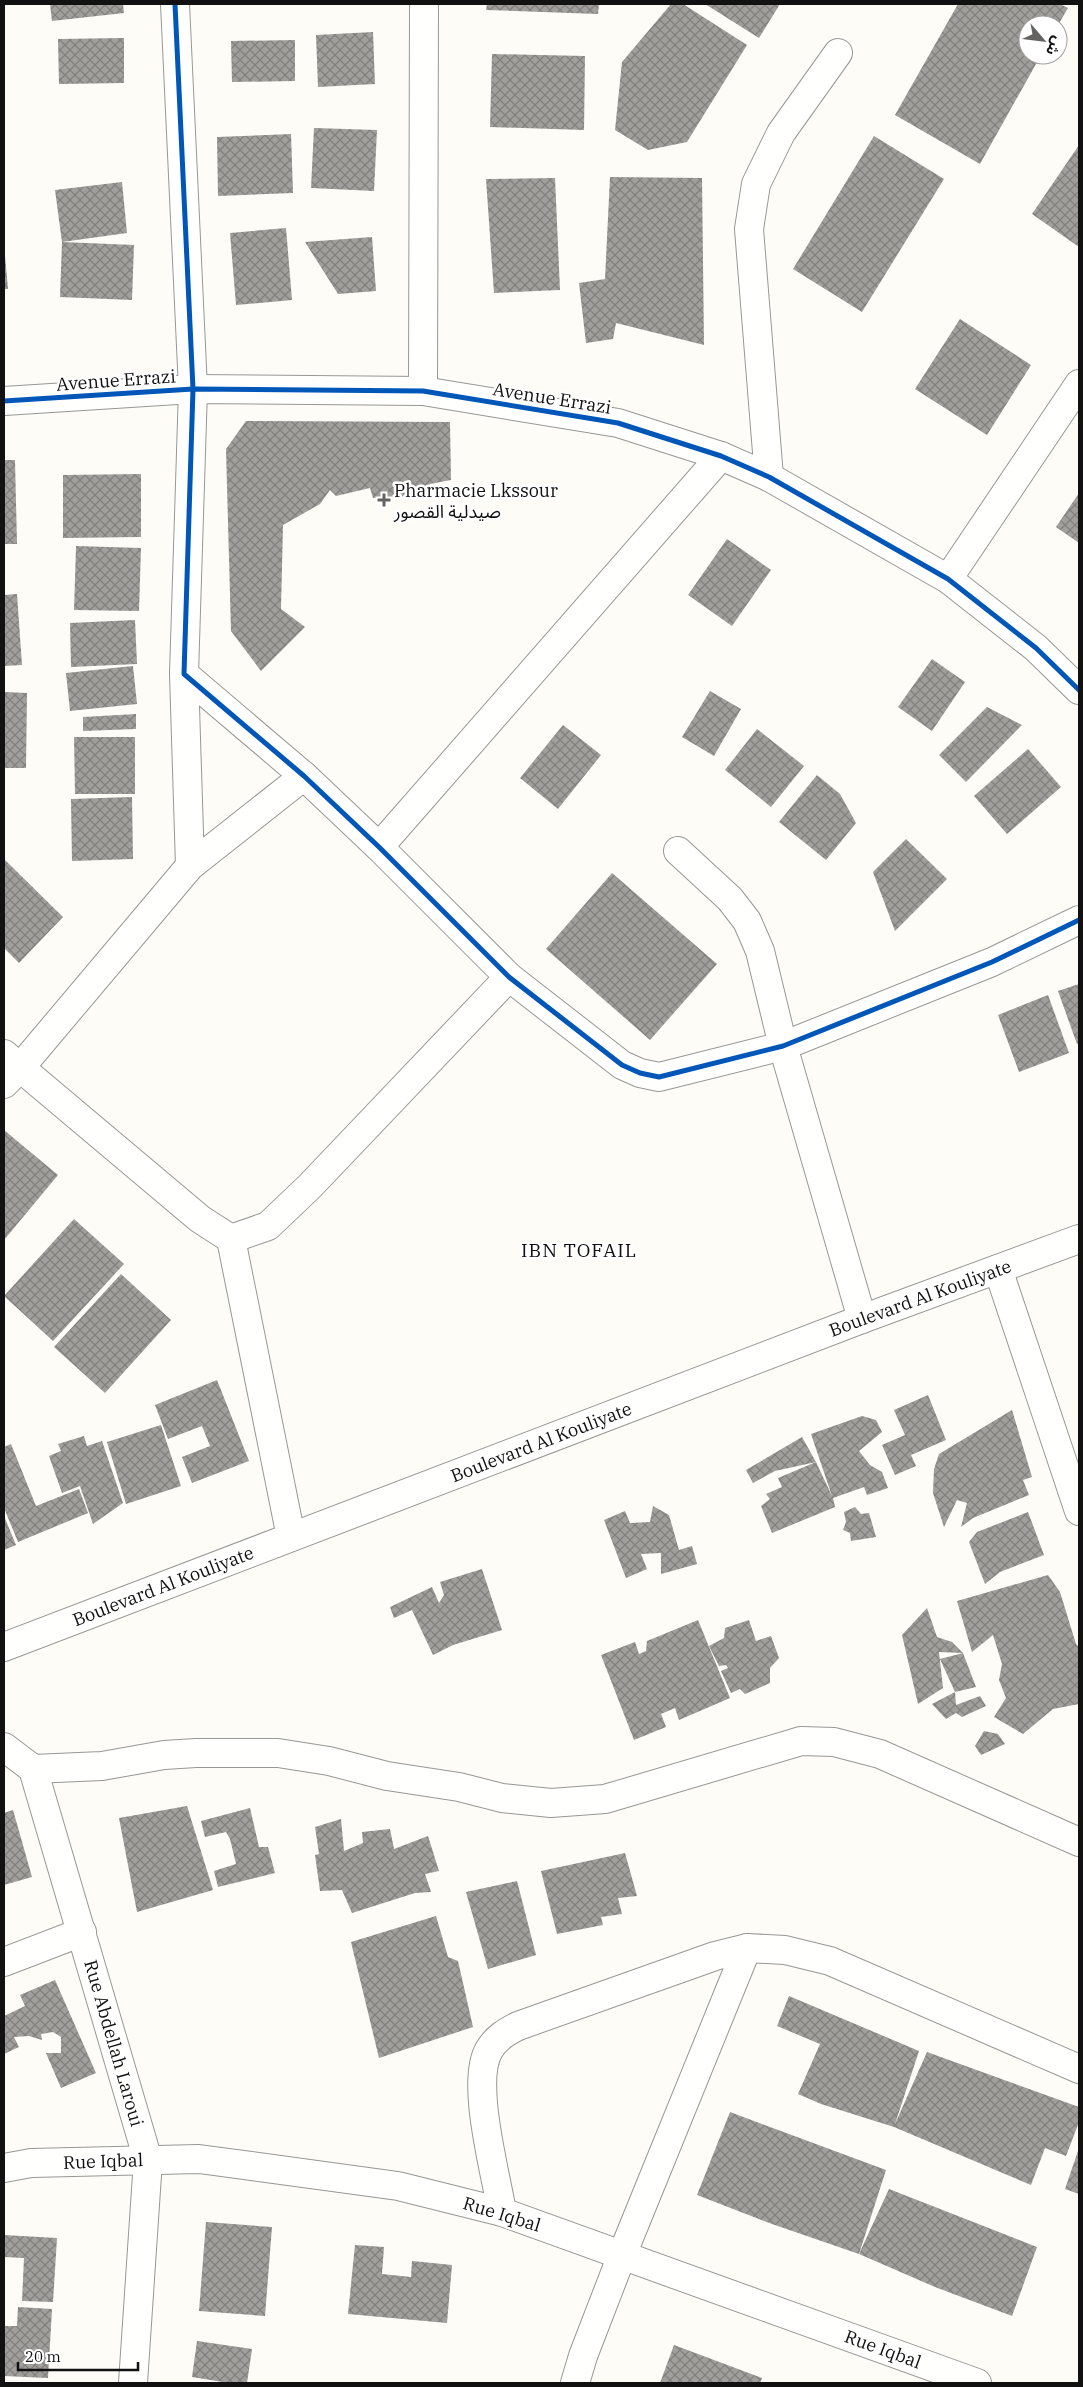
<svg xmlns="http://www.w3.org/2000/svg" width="1083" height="2387" font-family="'IBM Plex Serif','Noto Sans Arabic',serif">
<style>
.building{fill:url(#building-cross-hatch)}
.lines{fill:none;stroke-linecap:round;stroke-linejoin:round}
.street-casing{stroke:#979795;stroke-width:30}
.street{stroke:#fffffe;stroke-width:28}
.cycleway-casing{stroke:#fff;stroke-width:8}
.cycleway{stroke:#0057b8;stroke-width:5}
.poi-dot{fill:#646362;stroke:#fff;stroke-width:2}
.labels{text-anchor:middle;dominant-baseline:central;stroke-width:5;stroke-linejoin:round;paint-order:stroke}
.street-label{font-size:18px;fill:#111;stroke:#fff}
.poi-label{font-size:18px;fill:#111;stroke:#fff;text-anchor:start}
.neighbourhood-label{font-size:19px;letter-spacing:1px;fill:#111;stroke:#fff}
</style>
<defs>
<pattern id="building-cross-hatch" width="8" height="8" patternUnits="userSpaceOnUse" patternTransform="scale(1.25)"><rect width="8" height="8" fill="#a19f9c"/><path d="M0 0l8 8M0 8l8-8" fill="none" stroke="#82807e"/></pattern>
</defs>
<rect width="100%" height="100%" fill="#fdfcf7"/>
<!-- building -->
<g class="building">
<polygon points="50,4 123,4 124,13 52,21"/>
<polygon points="487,4 599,4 598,14 486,10"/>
<polygon points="671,4 683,4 747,45 687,142 648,150 615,130 622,62"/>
<polygon points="705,4 780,4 759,38"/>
<polygon points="958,4 1060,4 1068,8 1058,25 1028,25 1028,55 1041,55 980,164 895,115"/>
<polygon points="373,32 375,84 318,87 316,35"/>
<polygon points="124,38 124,83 59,84 58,39"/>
<polygon points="295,40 295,81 232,82 231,41"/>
<polygon points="492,54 585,56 584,130 490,127"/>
<polygon points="314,128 377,130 374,191 311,188"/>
<polygon points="291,134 293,193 218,196 217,137"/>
<polygon points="874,136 944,179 862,312 793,269"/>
<polygon points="1079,145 1079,247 1032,214"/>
<polygon points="610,177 702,178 704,345 616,323 613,339 586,343 579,283 605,279"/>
<polygon points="555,178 560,290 494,293 486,179"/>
<polygon points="122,182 127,233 62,242 55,190"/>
<polygon points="286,228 292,300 236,305 230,233"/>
<polygon points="372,237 376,291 338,294 305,242"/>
<polygon points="62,242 134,245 132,300 60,297"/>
<polygon points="4,244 8,289 4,289"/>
<polygon points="960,319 1031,365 987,435 915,389"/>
<polygon points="246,421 450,422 451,480 430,484 427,495 373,498 370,488 336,496 330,490 320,504 283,525 281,609 305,627 261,671 231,631 226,449"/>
<polygon points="4,460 15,460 17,544 4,544"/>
<polygon points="141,474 141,537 63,538 63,475"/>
<polygon points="1079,493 1079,543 1056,527"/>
<polygon points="727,539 771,570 732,626 688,595"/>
<polygon points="76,546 141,548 139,611 74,610"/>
<polygon points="17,594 22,665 4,666 4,595"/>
<polygon points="135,620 137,664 71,667 70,623"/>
<polygon points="932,659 965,682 932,731 898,707"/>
<polygon points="133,666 137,704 70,711 66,673"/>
<polygon points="710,691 741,709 714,756 682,737"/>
<polygon points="4,692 27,693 26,768 4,768"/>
<polygon points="987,707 1022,725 966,782 939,755"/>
<polygon points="136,714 136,729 83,731 83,717"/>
<polygon points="563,725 601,755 558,809 520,778"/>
<polygon points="757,729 804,766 771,807 725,770"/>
<polygon points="74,737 135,737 135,794 75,794"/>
<polygon points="1028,749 1061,787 1007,834 974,796"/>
<polygon points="817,775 840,794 856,823 826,860 779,822"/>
<polygon points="132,797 133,859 72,861 71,799"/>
<polygon points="906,839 947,879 895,931 873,872"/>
<polygon points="4,859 63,917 19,963 4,948"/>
<polygon points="612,873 717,964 650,1040 546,949"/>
<polygon points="1079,984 1079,1043 1077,1044 1058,991"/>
<polygon points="1048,995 1069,1053 1019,1072 998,1015"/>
<polygon points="4,1130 58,1175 4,1240"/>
<polygon points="74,1219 124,1264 53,1341 4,1296"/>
<polygon points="121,1274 171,1320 105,1393 54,1347"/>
<polygon points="217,1380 249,1461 192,1483 182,1457 210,1446 202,1426 168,1439 155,1405"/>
<polygon points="928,1395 946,1440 911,1455 916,1466 895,1475 882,1445 905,1435 894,1410"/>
<polygon points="1012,1410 1032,1477 1023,1480 1029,1495 973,1518 961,1527 967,1503 957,1500 944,1527 933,1493 934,1469 939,1454"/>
<polygon points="862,1416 876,1420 882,1432 859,1451 870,1465 882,1472 888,1488 867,1495 864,1487 833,1498 835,1507 772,1533 761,1506 770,1499 766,1494 782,1487 778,1478 816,1462 832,1496 811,1434"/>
<polygon points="161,1425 181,1486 126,1504 107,1442"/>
<polygon points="84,1436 87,1446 102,1441 123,1503 93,1524 80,1486 62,1493 49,1456 61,1451 58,1444"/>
<polygon points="802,1437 816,1462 775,1471 753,1483 746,1470"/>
<polygon points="11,1444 36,1506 79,1489 88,1513 18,1542 4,1508 4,1447"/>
<polygon points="653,1506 669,1515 679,1550 692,1546 697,1564 661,1574 661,1553 641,1554 647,1569 626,1578 604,1520 625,1511 630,1523 650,1522"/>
<polygon points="855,1507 861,1514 869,1513 876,1537 851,1541 850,1533 843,1530 846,1522 844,1512"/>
<polygon points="1028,1512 1044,1555 1000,1572 985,1584 969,1542 977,1532"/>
<polygon points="4,1516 16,1545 4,1550"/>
<polygon points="482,1569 502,1630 453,1645 433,1655 412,1610 394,1618 390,1607 432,1587 439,1603 444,1595 440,1582"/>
<polygon points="1048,1575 1060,1592 1076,1644 1079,1647 1079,1704 1053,1709 1023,1734 994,1717 1006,1698 999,1680 1002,1664 993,1635 972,1652 957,1601"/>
<polygon points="927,1608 937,1637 952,1642 963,1653 939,1652 943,1688 918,1704 902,1635"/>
<polygon points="698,1620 730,1698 679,1720 675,1708 661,1714 666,1727 634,1740 601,1655 635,1642 639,1654 646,1651 647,1641"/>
<polygon points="749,1620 756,1641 771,1636 779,1658 770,1668 770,1683 745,1694 740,1689 731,1693 721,1671 728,1668 726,1665 719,1666 709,1646 724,1638 725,1628"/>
<polygon points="963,1653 976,1687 955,1692 940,1659"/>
<polygon points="955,1692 956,1705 980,1696 986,1706 962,1717 956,1713 946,1719 932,1704"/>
<polygon points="984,1731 998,1734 1005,1744 981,1755 975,1746"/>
<polygon points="187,1806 213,1890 137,1912 119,1818"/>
<polygon points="250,1808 259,1847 268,1847 275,1873 218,1887 214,1871 236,1864 230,1839 226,1832 205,1837 201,1821"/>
<polygon points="13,1810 32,1877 4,1885 4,1813"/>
<polygon points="341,1819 344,1851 363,1843 362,1832 390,1829 394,1849 428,1836 439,1871 425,1874 431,1892 415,1893 352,1913 342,1890 320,1891 315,1855 319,1854 315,1827"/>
<polygon points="625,1853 637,1896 618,1898 622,1914 601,1917 603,1925 557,1934 541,1871"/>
<polygon points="517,1881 536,1955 488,1969 466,1892"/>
<polygon points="436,1916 448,1957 458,1961 473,2027 379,2058 351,1942"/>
<polygon points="55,1980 96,2073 61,2088 46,2053 61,2053 61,2037 53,2032 41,2034 42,2040 29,2036 14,2037 19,2047 4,2054 4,2016 25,2006 20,1995"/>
<polygon points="789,1996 919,2051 895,2124 927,2052 1079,2107 1079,2122 1066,2156 1045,2148 1031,2185 894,2127 821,2104 798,2094 820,2044 777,2026"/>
<polygon points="730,2112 886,2170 859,2254 772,2224 697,2195"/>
<polygon points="1079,2148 1079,2194 1065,2189"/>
<polygon points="889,2189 1037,2247 1012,2316 935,2287 859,2254"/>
<polygon points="206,2222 272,2227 265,2316 199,2311"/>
<polygon points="4,2235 57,2238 53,2302 22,2301 24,2258 4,2257"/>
<polygon points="355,2245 384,2247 382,2274 411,2277 412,2261 452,2265 447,2323 348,2314"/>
<polygon points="18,2307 52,2309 48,2378 4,2376 4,2326 17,2326"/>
<polygon points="197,2341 252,2349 247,2383 229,2383 192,2377"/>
<polygon points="674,2345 762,2378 760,2383 660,2383"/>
</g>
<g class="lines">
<defs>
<g id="street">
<polyline points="175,4 193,389 184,674 304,776 379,847 509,977 622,1065 640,1073 659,1077 783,1046 992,962 1079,920"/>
<polyline points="423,391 424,4"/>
<polyline points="4,401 193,389 423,391 618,423 721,456 769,477 948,579 1036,648 1079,690"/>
<polyline points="769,477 749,229 756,184 781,133 838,53"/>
<polyline points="948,579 1079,384"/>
<polyline points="184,674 190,866"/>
<polyline points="379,847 721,456"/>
<polyline points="678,851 730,899 747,921 760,951 783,1046 862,1319"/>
<polyline points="4,1054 200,1219 231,1239 268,1226 310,1186 509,977"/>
<polyline points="4,1084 19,1069 190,866 304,776"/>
<polyline points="231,1239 291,1537"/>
<polyline points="998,1269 1079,1511"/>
<polyline points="4,1647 862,1319 1079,1239"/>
<polyline points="4,1747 33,1769 102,1766 164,1755 196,1753 278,1753 329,1761 387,1776 459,1787 502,1798 551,1803 605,1799 801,1741 834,1742 880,1754 1079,1842"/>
<polyline points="33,1769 148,2160 133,2383"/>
<polyline points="4,1962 82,1932"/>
<polyline points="4,2168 31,2163 199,2159 398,2186 502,2212 977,2383"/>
<path d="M 502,2212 C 496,2174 470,2082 489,2050 C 496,2038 506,2032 518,2026 L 715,1956 L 747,1948"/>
<polyline points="575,2383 583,2356 622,2255 747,1948 785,1950 830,1961 1079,2069"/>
</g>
</defs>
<!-- street casing -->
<use href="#street" class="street-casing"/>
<!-- street -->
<use href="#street" class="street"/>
<defs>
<g id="cycleway">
<polyline points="175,4 193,389 184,674 304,776 379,847 509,977 622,1065 640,1073 659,1077 783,1046 992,962 1079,920"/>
<polyline points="4,401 193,389 423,391 618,423 721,456 769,477 948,579 1036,648 1079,690"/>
</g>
</defs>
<!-- cycleway casing -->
<use href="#cycleway" class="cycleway-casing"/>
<!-- cycleway -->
<use href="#cycleway" class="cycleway"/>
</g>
<!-- markers -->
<path class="poi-dot" d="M381.5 492.5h5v5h5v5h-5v5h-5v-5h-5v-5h5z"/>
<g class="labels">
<!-- street labels -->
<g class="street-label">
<text transform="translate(116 380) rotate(-4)">Avenue Errazi</text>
<text transform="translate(552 398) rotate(9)">Avenue Errazi</text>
<text transform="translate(920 1298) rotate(-20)">Boulevard Al Kouliyate</text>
<text transform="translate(541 1442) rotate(-21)">Boulevard Al Kouliyate</text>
<text transform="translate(163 1586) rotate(-21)">Boulevard Al Kouliyate</text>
<text transform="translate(114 2043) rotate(74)">Rue Abdellah Laroui</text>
<text transform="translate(103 2161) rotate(-2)">Rue Iqbal</text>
<text transform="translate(502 2214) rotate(17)">Rue Iqbal</text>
<text transform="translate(883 2349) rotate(20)">Rue Iqbal</text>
</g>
<!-- poi labels -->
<g class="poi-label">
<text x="394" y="490">Pharmacie Lkssour<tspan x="394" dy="21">صيدلية القصور</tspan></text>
</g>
<!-- neighbourhood labels -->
<g class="neighbourhood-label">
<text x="579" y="1250">IBN TOFAIL</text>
</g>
</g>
<!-- border -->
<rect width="1083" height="2387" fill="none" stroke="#111111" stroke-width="10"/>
<!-- north arrow -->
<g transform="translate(1043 40) rotate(118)"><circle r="24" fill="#ffffff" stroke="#a0a0a0"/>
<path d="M0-4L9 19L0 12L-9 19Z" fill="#646362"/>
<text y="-8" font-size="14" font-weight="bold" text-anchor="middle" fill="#111111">ش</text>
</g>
<!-- scale -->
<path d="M18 2362v8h120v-8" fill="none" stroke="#111111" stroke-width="2.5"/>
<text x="25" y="2362" font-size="15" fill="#111111" stroke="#ffffff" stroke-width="4" paint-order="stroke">20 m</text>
</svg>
